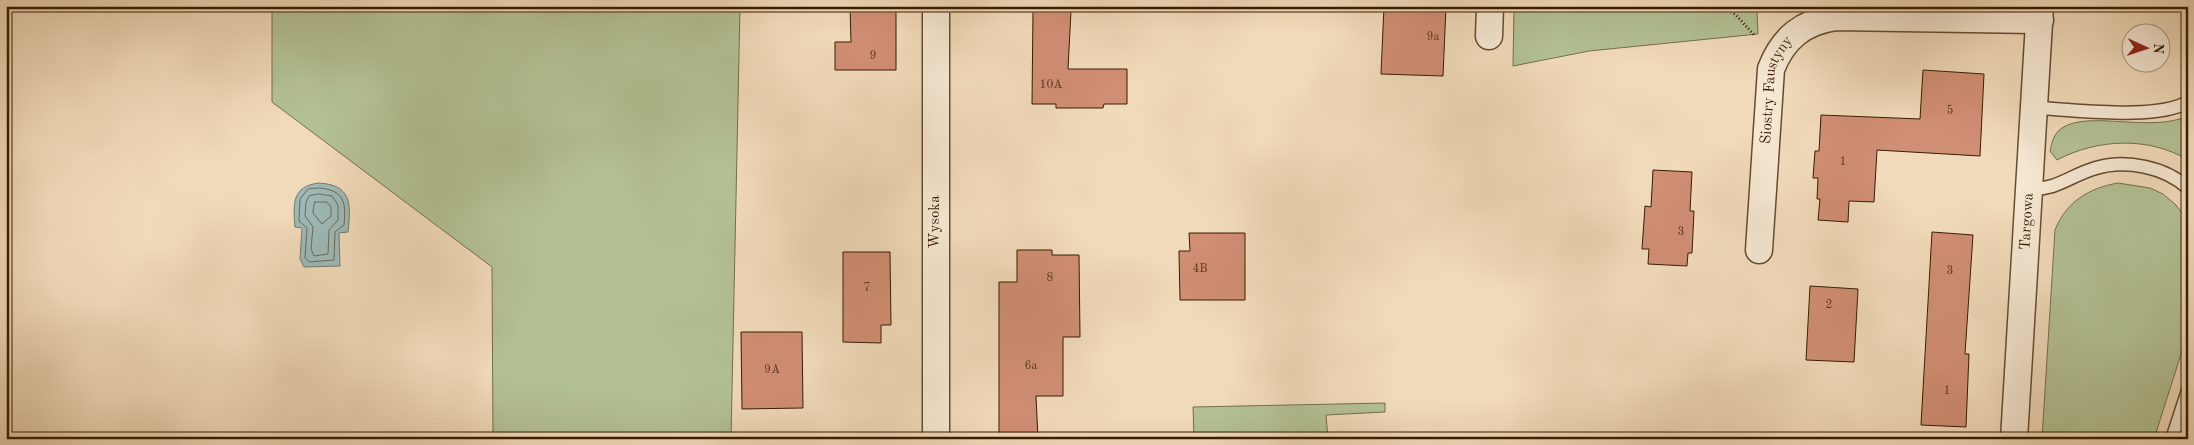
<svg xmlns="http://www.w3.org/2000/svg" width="2194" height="445" font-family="'Old Standard TT',serif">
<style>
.green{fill:#b3c194;stroke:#766e4a}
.water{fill:#9db9b7;stroke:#757a6e}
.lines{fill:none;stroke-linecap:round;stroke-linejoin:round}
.shore{stroke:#6a6a5c;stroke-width:1}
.building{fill:#d08e74;stroke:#381c01}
.lane-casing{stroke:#664c2f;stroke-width:15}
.street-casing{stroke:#664c2f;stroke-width:29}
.path{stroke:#381c01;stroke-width:3;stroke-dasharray:1 2.5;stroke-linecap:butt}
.lane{stroke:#f6e7d2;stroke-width:12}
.street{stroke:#f6e7d2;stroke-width:26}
.labels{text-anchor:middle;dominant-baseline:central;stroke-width:4.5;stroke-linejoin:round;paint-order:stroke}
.number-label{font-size:12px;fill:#5e381e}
.street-label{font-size:15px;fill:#381c01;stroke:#f6e7d2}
</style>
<rect width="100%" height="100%" fill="#f1dab9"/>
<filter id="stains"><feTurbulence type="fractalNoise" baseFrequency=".004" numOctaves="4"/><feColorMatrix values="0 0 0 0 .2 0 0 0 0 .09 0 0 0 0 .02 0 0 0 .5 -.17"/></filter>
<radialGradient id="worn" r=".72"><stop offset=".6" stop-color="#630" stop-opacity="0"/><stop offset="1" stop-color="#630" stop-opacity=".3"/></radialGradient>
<!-- green -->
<g class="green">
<polygon points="272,6 740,6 731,439 493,439 492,267 272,102"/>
<polygon points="1514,6 1751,6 1757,11 1758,34 1589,51 1513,66"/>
<path d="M 2188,116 L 2188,160 C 2148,136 2097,139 2057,160 L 2050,151 C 2052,142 2054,133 2062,128 C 2089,110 2150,133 2188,116 Z"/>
<path d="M 2118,183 L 2150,188 L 2163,194 L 2176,205 L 2188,221 L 2188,332 L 2154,439 L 2042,439 L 2055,230 C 2066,202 2089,188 2118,183 Z"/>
<polygon points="1385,403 1385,412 1326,415 1328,439 1194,439 1193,407"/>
</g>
<!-- water -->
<path class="water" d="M 319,183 C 352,185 351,204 348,232 L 339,233 L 340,266 L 304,267 L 300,259 L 302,228 L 295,227 C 293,204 292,186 319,183 Z"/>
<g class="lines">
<!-- shore -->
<g class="shore">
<path d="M 319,188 C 345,190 346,203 344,225 L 335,232 L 334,260 L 309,262 L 305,258 L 307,228 L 299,221 L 300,199 L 308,189 Z"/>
<polygon points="319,194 332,196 338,205 338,220 329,230 328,254 314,256 311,249 313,227 305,216 306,202 309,196"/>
<polygon points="315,202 327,202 331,207 331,216 322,224 313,213"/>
</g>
</g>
<!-- building -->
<g class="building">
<polygon points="850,6 896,6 896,70 835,70 835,42 851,42"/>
<polygon points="1384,6 1446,7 1443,76 1381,74"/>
<polygon points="1033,9 1071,11 1068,69 1127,69 1127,104 1104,104 1103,108 1056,108 1056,104 1032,104"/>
<polygon points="1923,70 1984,74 1980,156 1877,150 1874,202 1849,201 1848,222 1818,220 1820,199 1817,199 1818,178 1813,178 1815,151 1819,151 1821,115 1920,119"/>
<polygon points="1653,170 1692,172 1690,211 1694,211 1692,253 1688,253 1687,266 1648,264 1649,249 1642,249 1645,206 1651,207"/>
<polygon points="1932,232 1973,235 1965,354 1969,354 1966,427 1921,425"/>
<polygon points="1189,233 1245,233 1245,300 1180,300 1179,251 1190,251"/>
<polygon points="1017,250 1052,250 1052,255 1079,255 1080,337 1063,337 1063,396 1036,396 1038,439 999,439 999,282 1017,282"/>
<polygon points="843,252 890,252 891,325 881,325 881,343 843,342"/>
<polygon points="1810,286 1858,289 1854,362 1806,360"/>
<polygon points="741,332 802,332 803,408 742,409"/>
</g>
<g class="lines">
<defs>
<g id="lane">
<path d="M 2035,108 C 2075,109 2154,121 2188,102"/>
<path d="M 2030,189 C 2057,190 2071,175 2096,168 C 2126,159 2165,167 2188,188"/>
<polyline points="2172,439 2188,390"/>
</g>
<g id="street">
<polyline points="936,6 936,439"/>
<polyline points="1489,36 1490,6"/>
<path id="s1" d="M 1759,250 L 1771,69 C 1783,38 1803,22 1836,17 L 2040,20"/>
<path id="s2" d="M 2014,439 L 2040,6"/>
</g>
</defs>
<!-- lane casing -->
<use href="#lane" class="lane-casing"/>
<!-- street casing -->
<use href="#street" class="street-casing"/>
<!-- path -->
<polyline class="path" points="1722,6 1736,15 1755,36"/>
<!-- lane -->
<use href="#lane" class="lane"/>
<!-- street -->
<use href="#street" class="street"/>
</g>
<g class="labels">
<!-- number labels -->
<g class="number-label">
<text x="1433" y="37">9a</text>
<text x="873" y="56">9</text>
<text x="1051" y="85">10A</text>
<text x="1950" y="111">5</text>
<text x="1843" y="162">1</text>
<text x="1681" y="232">3</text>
<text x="1200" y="269">4B</text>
<text x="1950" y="271">3</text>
<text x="1050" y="278">8</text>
<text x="867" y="288">7</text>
<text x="1829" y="305">2</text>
<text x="1031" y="366">6a</text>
<text x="772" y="370">9A</text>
<text x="1947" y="391">1</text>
</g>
<!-- street labels -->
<g class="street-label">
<text stroke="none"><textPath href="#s1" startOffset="162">Siostry Faustyny</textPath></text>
<text transform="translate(935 222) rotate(-90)">Wysoka</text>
<text stroke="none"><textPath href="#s2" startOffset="218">Targowa</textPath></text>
</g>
</g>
<!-- margin -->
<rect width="2194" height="445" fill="none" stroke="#f1dab9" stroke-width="25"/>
<rect x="8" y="8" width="2179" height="430" fill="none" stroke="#381c01" stroke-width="2.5"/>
<rect x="12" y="12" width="2169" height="420" fill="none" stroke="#381c01"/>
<!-- north arrow -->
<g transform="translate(2146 48) rotate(93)"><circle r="24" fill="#f6e7d2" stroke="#aa967e"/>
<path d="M0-4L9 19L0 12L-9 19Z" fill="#8f2418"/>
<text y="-8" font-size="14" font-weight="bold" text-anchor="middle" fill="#381c01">N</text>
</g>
<rect width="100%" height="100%" filter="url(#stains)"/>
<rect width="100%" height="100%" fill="url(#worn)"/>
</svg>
